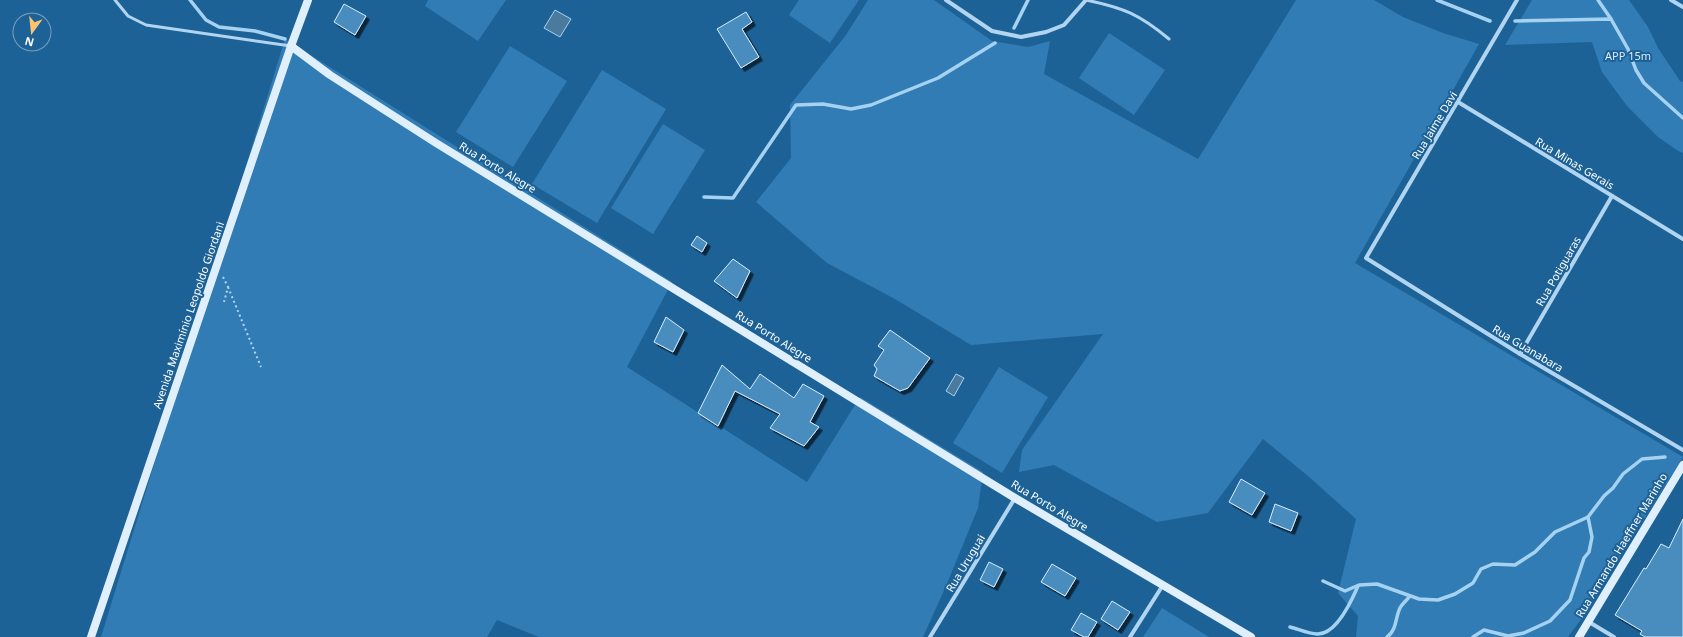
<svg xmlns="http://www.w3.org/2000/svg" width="1683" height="637" font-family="'Noto Sans',sans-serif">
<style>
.green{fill:#317cb4}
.water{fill:#4a7a9e;stroke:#a5d2f1}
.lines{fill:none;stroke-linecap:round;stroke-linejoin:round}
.stream{stroke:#a5d2f1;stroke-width:3.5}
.building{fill:#4a8dbf;stroke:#d8ecfb;filter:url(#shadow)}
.path{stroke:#b1d5f0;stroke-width:2;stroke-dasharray:2 3;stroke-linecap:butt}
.lane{stroke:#b1d5f0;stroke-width:3}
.street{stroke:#b1d5f0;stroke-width:4}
.secondary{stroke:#dfeffb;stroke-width:8}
.labels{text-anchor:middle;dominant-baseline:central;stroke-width:4;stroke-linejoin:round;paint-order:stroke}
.park-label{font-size:11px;fill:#d8ecfb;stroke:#1d6297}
.street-label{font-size:11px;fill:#fff;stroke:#1d6297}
</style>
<defs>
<filter id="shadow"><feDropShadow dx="3.5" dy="3.5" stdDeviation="0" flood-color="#0009"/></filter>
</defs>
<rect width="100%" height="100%" fill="#1d6297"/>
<!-- green -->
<g class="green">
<polygon points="428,0 506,0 478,41 425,6"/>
<polygon points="799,0 859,0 830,43 789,15"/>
<polygon points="868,0 934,0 992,41 1028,47 1050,41 1044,74 1198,159 1296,0 1374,0 1403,17 1443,33 1479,44 1355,263 1683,457 1582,618 1568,637 1356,637 1358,616 1338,593 1356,519 1308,476 1263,439 1208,513 1157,522 1054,465 1019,472 1022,450 1103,334 971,345 895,299 827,263 756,202 791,158 790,105 846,35"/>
<polygon points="1532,0 1629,0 1648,27 1658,48 1680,81 1683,82 1683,153 1678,151 1658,137 1627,106 1602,72 1592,42 1505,45"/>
<polygon points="1109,33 1165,70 1134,115 1079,78"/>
<polygon points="285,39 672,282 627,367 807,482 860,397 983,472 978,508 946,586 923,637 539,637 497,620 487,637 101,637"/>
<polygon points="510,46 567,81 513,167 456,132"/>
<polygon points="602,70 666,109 597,223 532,184"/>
<polygon points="663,124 705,150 653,234 611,208"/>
<polygon points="999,367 1048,397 1002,473 953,443"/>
<polygon points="1162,608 1209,637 1143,637"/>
</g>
<!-- water -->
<g class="water">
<polygon points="555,10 571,19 560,37 544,28"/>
<polygon points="956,374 964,378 954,396 946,391"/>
</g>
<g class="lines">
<!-- stream -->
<g class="stream">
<polyline points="190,0 206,20 219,27 255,31 285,39"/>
<polyline points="1437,0 1490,21"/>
<polyline points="1598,0 1611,19"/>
<polyline points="1515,21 1611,19 1628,49 1636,70 1644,83 1683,118"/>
<polyline points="1014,28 1028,0"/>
<polyline points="704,197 733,198 796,105 823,104 851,109 871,105 938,78 995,43"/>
<polyline points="1323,581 1345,591 1359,585 1377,584 1419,599 1438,600 1455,594 1473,583 1481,569 1493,564 1515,565 1535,552 1555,532 1588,517 1604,496 1613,488 1623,474 1642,459 1665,457"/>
<path d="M 1290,627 C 1298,629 1309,634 1317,634 C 1336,635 1352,600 1358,586"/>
<path d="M 1387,637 C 1397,630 1395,618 1400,608 C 1402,604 1407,600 1410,596"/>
<polyline points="1473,637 1484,630 1508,636 1524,633 1550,621 1570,600 1584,558 1589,552 1592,537 1588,517"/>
</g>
</g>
<!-- building -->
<g class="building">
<polygon points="344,4 366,16 355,35 334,22"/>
<polygon points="746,12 752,22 742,29 759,57 741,68 717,29"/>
<polygon points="697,236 707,243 702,252 691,245"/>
<polygon points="733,259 750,271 737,298 714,281"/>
<polygon points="666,317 684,330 673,352 654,342"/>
<polygon points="890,330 930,358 908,388 900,391 874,376 877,369 874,365 884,350 878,346"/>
<polygon points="722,365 750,389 760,374 794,398 803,384 824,396 810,422 819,427 804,446 770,428 780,414 735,391 718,426 698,413"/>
<polygon points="1241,479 1265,493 1252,515 1229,502"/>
<polygon points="1275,504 1298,513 1291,531 1269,522"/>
<polygon points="1683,519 1683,637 1645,637 1640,634 1642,631 1615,615 1644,568 1646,569 1661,544 1669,548"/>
<polygon points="989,562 1003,569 994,587 980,580"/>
<polygon points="1052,564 1076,578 1065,596 1041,582"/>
<polygon points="1112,601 1130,612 1118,630 1101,619"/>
<polygon points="1081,613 1097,622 1088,637 1084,637 1071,630"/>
</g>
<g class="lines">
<!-- path -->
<g class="path">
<polyline points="223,277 228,287 224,302"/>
<polyline points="228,287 261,367"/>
</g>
<!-- lane -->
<g class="lane">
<polyline points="115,0 128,16 146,25 291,46"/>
<path d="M 1086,0 C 1124,8 1139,14 1169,39"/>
</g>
<!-- street -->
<g class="street">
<polyline points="946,0 992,31 1021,37 1046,32 1064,25 1086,0"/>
<polyline points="1517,0 1366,258 1520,354 1683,450"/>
<polyline points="1671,0 1683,7"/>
<polyline points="1458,102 1683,239"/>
<polyline points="1520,354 1612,196"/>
<polyline points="1589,622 1614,637"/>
<polyline points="930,637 1015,498"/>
<polyline points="1130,637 1163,585"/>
</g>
<!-- secondary -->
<g class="secondary">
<polyline points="291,46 330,75 436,143 1015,498 1251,637"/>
<polyline points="91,637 291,46 308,0"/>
<polyline points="1579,637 1683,465"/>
</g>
</g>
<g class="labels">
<!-- park labels -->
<g class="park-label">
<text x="1628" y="55">APP 15m</text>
</g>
<!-- street labels -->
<g class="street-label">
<text transform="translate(1434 125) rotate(-59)">Rua Jaime Davi</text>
<text transform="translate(1575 163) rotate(31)">Rua Minas Gerais</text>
<text transform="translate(498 167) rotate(31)">Rua Porto Alegre</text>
<text transform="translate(1558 271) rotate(-60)">Rua Potiguaras</text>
<text transform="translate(188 315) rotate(-71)">Avenida Maximínio Leopoldo Giordani</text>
<text transform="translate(774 336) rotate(32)">Rua Porto Alegre</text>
<text transform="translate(1528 348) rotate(31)">Rua Guanabara</text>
<text transform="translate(1050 505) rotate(31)">Rua Porto Alegre</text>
<text transform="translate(1621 545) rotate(-59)">Rua Armando Haeffner Marinho</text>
<text transform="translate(965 563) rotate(-59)">Rua Uruguai</text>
</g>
</g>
<!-- north arrow -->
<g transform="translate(32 32) rotate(195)"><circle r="19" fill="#1d6297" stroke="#77a1c1"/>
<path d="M0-3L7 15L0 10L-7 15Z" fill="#ffc370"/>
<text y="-6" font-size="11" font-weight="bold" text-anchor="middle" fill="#ffffff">N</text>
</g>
</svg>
